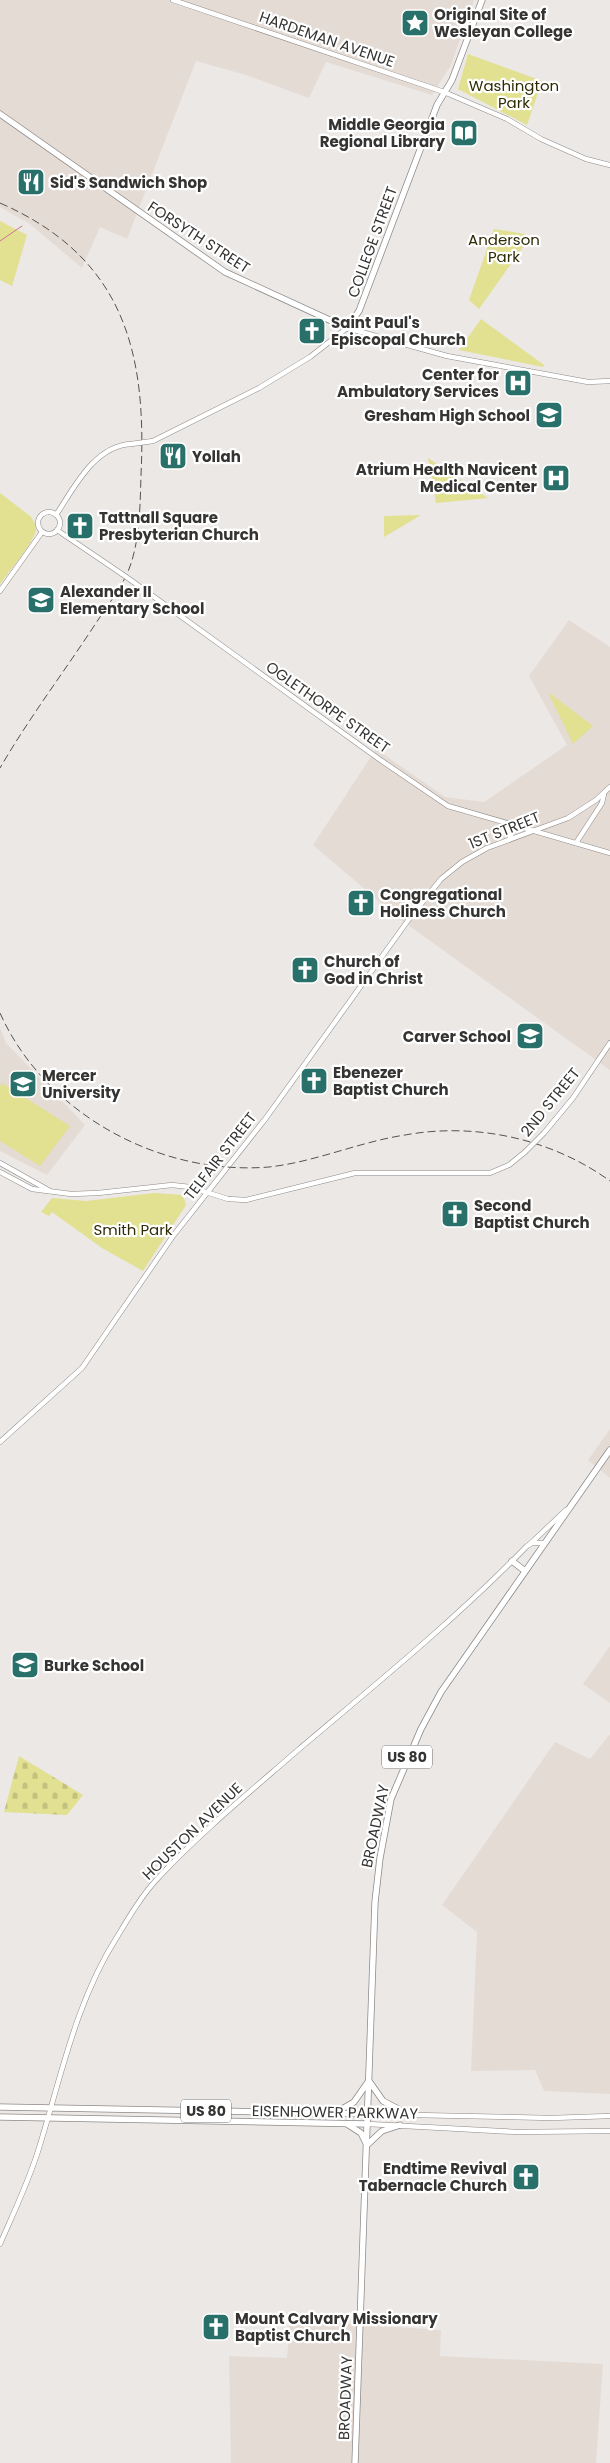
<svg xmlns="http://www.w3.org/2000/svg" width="610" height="2463" font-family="Poppins,sans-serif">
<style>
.built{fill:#e5dbd5}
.green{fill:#e2e091}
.cemetery{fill:url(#cemetery-stones)}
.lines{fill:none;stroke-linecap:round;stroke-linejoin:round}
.stream{stroke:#ca778e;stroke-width:1}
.tertiary-casing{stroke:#8d8a88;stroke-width:5.5}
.primary-casing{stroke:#8d8a88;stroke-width:7}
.tertiary{stroke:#fff;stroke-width:4.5}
.primary{stroke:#fff;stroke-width:5.5}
.rail{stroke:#545352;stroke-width:1;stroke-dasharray:8 4;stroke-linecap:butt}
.tertiary-bridge-casing{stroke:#8d8a88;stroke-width:5.5;stroke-linecap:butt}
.tertiary-bridge{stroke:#fff;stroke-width:4.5}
.labels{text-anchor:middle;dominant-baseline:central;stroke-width:4.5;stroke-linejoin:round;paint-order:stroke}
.shield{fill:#fff;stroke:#727170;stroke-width:1}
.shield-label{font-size:14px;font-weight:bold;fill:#353433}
.poi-label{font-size:15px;font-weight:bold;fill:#353433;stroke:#fff;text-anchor:start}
.street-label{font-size:15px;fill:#353433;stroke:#fff}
.park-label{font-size:15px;fill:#2d2c06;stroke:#fff}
</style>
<defs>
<pattern id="cemetery-stones" width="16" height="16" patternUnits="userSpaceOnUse" patternTransform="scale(1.25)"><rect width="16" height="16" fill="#e2e091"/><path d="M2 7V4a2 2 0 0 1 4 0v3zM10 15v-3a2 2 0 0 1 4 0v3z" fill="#c2c17e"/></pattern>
</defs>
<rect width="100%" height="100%" fill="#ece8e6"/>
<!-- built -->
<g class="built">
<polygon points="0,0 474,0 451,65 432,95 326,62 309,98 246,75 196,61 127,239 100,227 82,268 30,224 0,207"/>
<polygon points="569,620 610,647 610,1070 401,920 313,845 376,749 445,797 484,802 567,745 529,676"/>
<polygon points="0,1028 6,1043 85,1125 47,1175 0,1151"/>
<polygon points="610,1429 610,1478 588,1460"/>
<polygon points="610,1646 610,1703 583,1684"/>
<polygon points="610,1734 610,2094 544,2091 535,2070 471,2071 477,1932 442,1905 555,1742 590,1759"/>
<polygon points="290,2320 441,2330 440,2356 603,2364 596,2463 231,2463 229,2356 287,2358"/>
</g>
<!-- green -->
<g class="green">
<polygon points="468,54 542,81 527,125 458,89"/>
<polygon points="0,221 27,235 12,286 0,280"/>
<polygon points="494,229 525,234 528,240 479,309 469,300"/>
<polygon points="481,319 544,365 543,367 459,350"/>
<polygon points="428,458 488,498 436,503"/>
<path d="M 0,493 L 30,516 C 33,520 36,524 36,530 C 33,544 9,571 0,584 Z"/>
<polygon points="421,515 384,537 384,516"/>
<polygon points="548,692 593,726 573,744"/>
<polygon points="2,1083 70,1126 40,1166 0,1141 0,1086"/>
<polygon points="154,1193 183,1195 186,1205 143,1271 102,1248 52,1212 49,1216 41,1212 52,1198 86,1201"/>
</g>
<!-- cemetery -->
<polygon class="cemetery" points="19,1756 83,1795 67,1815 4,1812"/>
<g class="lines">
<!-- stream -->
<polyline class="stream" points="0,241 22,226"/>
<defs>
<g id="tertiary">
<polyline points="173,0 444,92 507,119 541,139 586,159 610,165"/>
<polyline points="153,441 259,388 310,357 347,328 447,356 588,382 610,381"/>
<circle cx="49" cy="523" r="11"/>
<path d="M 56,515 C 74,488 94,446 131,444"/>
<polyline points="57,530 122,574"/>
<polyline points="132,581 379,759 448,806 610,853"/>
<polyline points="0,591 42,532"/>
<polyline points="509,823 513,830 509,840"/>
<polyline points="576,843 602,803 604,794"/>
<polyline points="544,1133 573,1098 610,1043"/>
<polyline points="0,1163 50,1191"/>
<polyline points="0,1172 32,1189 71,1194 98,1193 172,1185 190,1187 228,1199 246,1200 355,1173 490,1173 509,1165 525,1152"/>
<polyline points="0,1442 82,1368 173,1236 266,1118 409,919 441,879 462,862 487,848 568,818 596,800 610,787"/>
<polyline points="530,1544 566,1510"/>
<polyline points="368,2114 551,2118 610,2116"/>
<polyline points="368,2124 517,2132 610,2131"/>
<path d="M 0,2244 C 14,2212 29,2181 39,2148 C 61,2077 76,2001 117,1937 C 129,1917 142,1895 158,1878 C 201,1832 251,1791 298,1750 C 376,1684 456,1619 527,1546 L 532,1543 L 545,1543"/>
</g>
<g id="primary">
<polyline points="0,114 225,272 347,328 359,311 437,105 452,80 482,0"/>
<polyline points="512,1561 525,1571"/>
<polyline points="369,2081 383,2101 408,2114"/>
<polyline points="0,2107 368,2114"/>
<polyline points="337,2112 354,2102 368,2082"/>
<polyline points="0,2117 368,2124"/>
<polyline points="347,2124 361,2133 366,2143"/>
<polyline points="367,2145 382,2131 400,2125"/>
<polyline points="355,2463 375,1902 380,1858 391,1799 421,1729 441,1692 610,1450"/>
</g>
</defs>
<!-- tertiary casing -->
<use href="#tertiary" class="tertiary-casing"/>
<!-- primary casing -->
<use href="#primary" class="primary-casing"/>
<!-- tertiary -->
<use href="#tertiary" class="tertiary"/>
<!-- primary -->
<use href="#primary" class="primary"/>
<!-- rail -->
<g class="rail">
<path d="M 0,203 C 123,257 147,350 141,475 C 140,507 140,547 126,576 C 118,592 106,608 96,623 C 64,672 29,718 0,768"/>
<path d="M 0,1013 C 45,1114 160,1176 269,1167 C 315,1162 359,1142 405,1135 C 476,1122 552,1139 610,1181"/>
</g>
<defs>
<g id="tertiary-bridge">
<polyline points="131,444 153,441"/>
<polyline points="122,574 132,581"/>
<polyline points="525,1152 544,1133"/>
</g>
</defs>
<!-- tertiary-bridge casing -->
<use href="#tertiary-bridge" class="tertiary-bridge-casing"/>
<!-- tertiary-bridge -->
<use href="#tertiary-bridge" class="tertiary-bridge"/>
</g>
<!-- icons -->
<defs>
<symbol id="sight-square" viewBox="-11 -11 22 22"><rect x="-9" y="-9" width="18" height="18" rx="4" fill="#287069" stroke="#fff"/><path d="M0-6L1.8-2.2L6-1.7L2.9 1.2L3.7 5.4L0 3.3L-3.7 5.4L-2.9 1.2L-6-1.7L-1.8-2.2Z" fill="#fff"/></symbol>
<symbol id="library-square" viewBox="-11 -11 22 22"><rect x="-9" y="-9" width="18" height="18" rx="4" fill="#287069" stroke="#fff"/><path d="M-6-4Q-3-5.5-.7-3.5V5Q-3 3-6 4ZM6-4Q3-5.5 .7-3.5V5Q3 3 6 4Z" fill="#fff"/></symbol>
<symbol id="restaurant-square" viewBox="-11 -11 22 22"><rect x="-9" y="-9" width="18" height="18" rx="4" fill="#287069" stroke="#fff"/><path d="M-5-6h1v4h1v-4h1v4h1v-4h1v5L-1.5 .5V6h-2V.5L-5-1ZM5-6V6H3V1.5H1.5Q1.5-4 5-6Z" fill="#fff"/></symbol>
<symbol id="church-square" viewBox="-11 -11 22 22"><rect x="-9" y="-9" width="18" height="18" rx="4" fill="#287069" stroke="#fff"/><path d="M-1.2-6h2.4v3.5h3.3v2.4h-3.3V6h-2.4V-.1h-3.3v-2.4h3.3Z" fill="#fff"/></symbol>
<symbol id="hospital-square" viewBox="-11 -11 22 22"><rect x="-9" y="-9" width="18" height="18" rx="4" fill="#287069" stroke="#fff"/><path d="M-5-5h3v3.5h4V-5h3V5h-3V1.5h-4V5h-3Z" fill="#fff"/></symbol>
<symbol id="school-square" viewBox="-11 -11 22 22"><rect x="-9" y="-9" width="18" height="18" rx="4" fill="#287069" stroke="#fff"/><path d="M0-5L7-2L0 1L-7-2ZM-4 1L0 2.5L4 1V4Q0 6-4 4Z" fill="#fff"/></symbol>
<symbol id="university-square" viewBox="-11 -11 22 22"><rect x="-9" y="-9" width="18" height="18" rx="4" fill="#287069" stroke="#fff"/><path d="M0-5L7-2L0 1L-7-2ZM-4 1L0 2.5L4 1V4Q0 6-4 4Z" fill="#fff"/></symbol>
</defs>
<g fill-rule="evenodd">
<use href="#sight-square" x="399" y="7" width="32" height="32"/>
<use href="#library-square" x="448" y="117" width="32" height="32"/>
<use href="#restaurant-square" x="15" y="166" width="32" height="32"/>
<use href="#church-square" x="296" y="315" width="32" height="32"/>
<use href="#hospital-square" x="502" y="367" width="32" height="32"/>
<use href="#school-square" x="533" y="399" width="32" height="32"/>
<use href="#restaurant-square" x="157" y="440" width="32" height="32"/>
<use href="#hospital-square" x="540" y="462" width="32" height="32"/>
<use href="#church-square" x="64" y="510" width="32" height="32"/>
<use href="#school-square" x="25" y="584" width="32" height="32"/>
<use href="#church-square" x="345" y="887" width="32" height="32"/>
<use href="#church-square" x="289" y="954" width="32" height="32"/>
<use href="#school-square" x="514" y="1020" width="32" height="32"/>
<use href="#church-square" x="298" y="1065" width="32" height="32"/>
<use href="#university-square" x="7" y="1068" width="32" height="32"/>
<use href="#church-square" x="439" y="1198" width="32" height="32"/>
<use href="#school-square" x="9" y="1649" width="32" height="32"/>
<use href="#church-square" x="510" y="2161" width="32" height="32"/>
<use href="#church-square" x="200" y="2311" width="32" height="32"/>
</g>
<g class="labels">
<!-- shield labels -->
<g class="shield">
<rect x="382" y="1745.5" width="50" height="23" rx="4"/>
<rect x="181" y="2099.5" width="50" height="23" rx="4"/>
</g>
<g class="shield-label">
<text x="407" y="1757">US 80</text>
<text x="206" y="2111">US 80</text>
</g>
<!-- poi labels -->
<g class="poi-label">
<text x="434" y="14">Original Site of<tspan x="434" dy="17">Wesleyan College</tspan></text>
<text x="445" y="124" text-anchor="end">Middle Georgia<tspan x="445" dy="17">Regional Library</tspan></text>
<text x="50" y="182">Sid's Sandwich Shop</text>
<text x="331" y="322">Saint Paul's<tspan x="331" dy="17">Episcopal Church</tspan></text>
<text x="499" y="374" text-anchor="end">Center for<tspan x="499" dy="17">Ambulatory Services</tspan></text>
<text x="530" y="415" text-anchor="end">Gresham High School</text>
<text x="192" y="456">Yollah</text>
<text x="537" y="469" text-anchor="end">Atrium Health Navicent<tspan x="537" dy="17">Medical Center</tspan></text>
<text x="99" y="517">Tattnall Square<tspan x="99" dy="17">Presbyterian Church</tspan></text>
<text x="60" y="591">Alexander II<tspan x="60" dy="17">Elementary School</tspan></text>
<text x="380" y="894">Congregational<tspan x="380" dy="17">Holiness Church</tspan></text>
<text x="324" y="961">Church of<tspan x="324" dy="17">God in Christ</tspan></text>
<text x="511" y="1036" text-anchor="end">Carver School</text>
<text x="333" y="1072">Ebenezer<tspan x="333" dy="17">Baptist Church</tspan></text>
<text x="42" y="1075">Mercer<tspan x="42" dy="17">University</tspan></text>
<text x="474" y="1205">Second<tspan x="474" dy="17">Baptist Church</tspan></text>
<text x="44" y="1665">Burke School</text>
<text x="507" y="2168" text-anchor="end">Endtime Revival<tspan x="507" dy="17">Tabernacle Church</tspan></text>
<text x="235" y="2318">Mount Calvary Missionary<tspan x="235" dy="17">Baptist Church</tspan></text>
</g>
<!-- street labels -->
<g class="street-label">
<text transform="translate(327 39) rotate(19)">HARDEMAN AVENUE</text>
<text transform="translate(199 237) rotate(33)">FORSYTH STREET</text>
<text transform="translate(372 242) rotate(-70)">COLLEGE STREET</text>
<text transform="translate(328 707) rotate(35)">OGLETHORPE STREET</text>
<text transform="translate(504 830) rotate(-22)">1ST STREET</text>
<text transform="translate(550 1102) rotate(-51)">2ND STREET</text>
<text transform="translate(220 1156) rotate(-52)">TELFAIR STREET</text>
<text transform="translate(375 1826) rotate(-78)">BROADWAY</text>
<text transform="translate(192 1831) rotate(-44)">HOUSTON AVENUE</text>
<text transform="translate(335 2112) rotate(1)">EISENHOWER PARKWAY</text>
<text transform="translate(345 2398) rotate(-88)">BROADWAY</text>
</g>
<!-- park labels -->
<g class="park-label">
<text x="514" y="85">Washington<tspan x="514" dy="17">Park</tspan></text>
<text x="504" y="239">Anderson<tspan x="504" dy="17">Park</tspan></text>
<text x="133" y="1229">Smith Park</text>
</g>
</g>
</svg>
